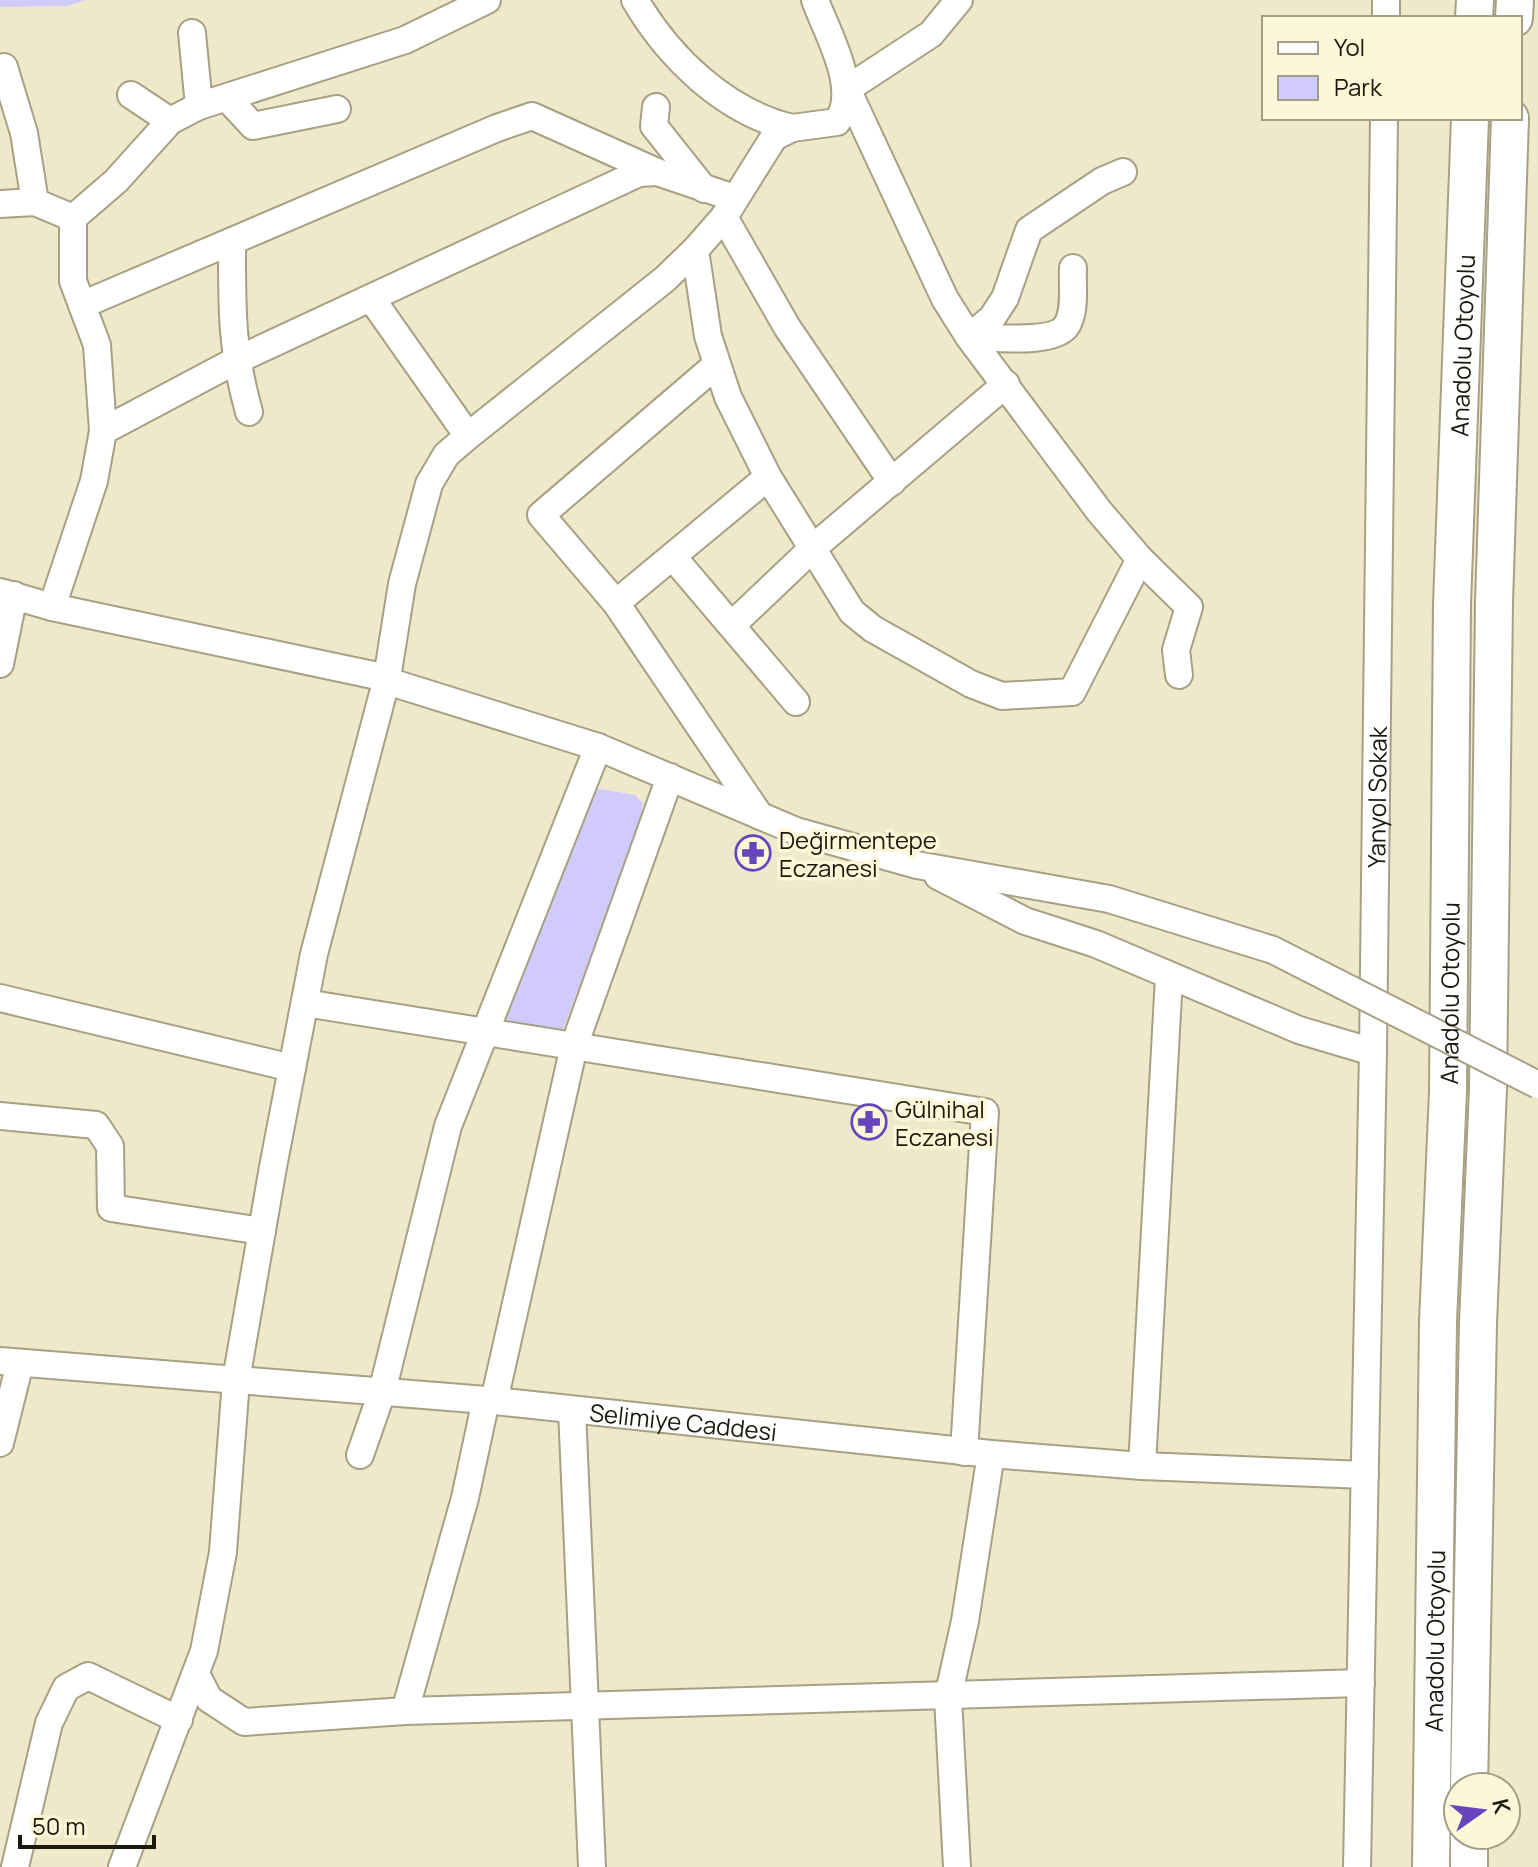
<svg xmlns="http://www.w3.org/2000/svg" width="1538" height="1867" font-family="Manrope,sans-serif">
<style>
.green{fill:#d1cbfc}
.lines{fill:none;stroke-linecap:round;stroke-linejoin:round}
.minor-casing{stroke:#a7a084;stroke-width:30}
.highway-casing{stroke:#a7a084;stroke-width:40}
.minor{stroke:#fff;stroke-width:26}
.highway{stroke:#fff;stroke-width:36}
.minor-bridge-casing{stroke:#a7a084;stroke-width:30;stroke-linecap:butt}
.minor-bridge{stroke:#fff;stroke-width:26}
.labels{text-anchor:middle;dominant-baseline:central;stroke-width:7;stroke-linejoin:round;paint-order:stroke}
.street-label{font-size:24px;fill:#1b190e;stroke:#fdf6d7}
.poi-label{font-size:24px;fill:#1b190e;stroke:#fdf6d7;text-anchor:start}
</style>
<rect width="100%" height="100%" fill="#efe8ca"/>
<!-- green -->
<g class="green">
<polygon points="0,0 86,0 67,6 0,7"/>
<polygon points="594,788 635,795 643,803 638,832 562,1032 512,1026 505,1017"/>
</g>
<g class="lines">
<defs>
<g id="minor">
<path d="M 635,0 C 669,58 725,112 792,128"/>
<polyline points="959,0 931,34 847,89 945,299 969,337 1099,511 1140,559 1189,607 1176,650 1179,675"/>
<polyline points="1386,18 1386,0"/>
<polyline points="192,33 199,106"/>
<polyline points="4,67 24,133 35,202 73,218"/>
<polyline points="131,95 170,121"/>
<polyline points="228,99 253,126 337,109"/>
<polyline points="656,107 654,126 704,189"/>
<polyline points="0,204 35,202"/>
<polyline points="724,217 787,327 892,482"/>
<path d="M 232,243 C 232,308 231,348 249,412"/>
<polyline points="695,250 708,336 728,397 768,477 852,612 873,629 971,684 1002,696 1072,692 1140,559"/>
<path d="M 1073,268 C 1072,285 1076,310 1067,325 C 1055,345 990,337 969,337 L 992,318 L 1005,298 L 1029,230 L 1102,181 L 1123,172"/>
<polyline points="371,298 468,436"/>
<polyline points="82,305 497,128 532,116 657,172"/>
<polyline points="715,366 541,515 616,603 760,816"/>
<polyline points="103,431 97,345 73,281 73,218 116,181 170,121 199,106 405,40 487,0"/>
<polyline points="673,557 796,702"/>
<polyline points="0,592 52,607 387,678"/>
<polyline points="616,603 768,477"/>
<polyline points="52,607 94,481 103,431 235,361 639,173 657,172 734,198"/>
<polyline points="732,625 814,547 1006,384"/>
<polyline points="0,664 14,595"/>
<polyline points="387,681 598,747 796,831 917,865 1109,899 1273,950"/>
<polyline points="938,876 1025,921 1096,944 1299,1030 1373,1052"/>
<polyline points="0,998 292,1068"/>
<polyline points="305,1003 985,1112 964,1452"/>
<polyline points="0,1116 96,1125 110,1146 111,1208 262,1231"/>
<path id="s1" d="M 0,1361 L 486,1400 L 991,1454 L 1142,1466 L 1365,1475"/>
<polyline points="494,1401 574,1046 670,777"/>
<polyline points="572,1410 592,1867"/>
<polyline points="0,1443 20,1363"/>
<polyline points="360,1455 382,1392 448,1126 598,747"/>
<polyline points="1142,1466 1169,977"/>
<polyline points="196,1674 209,1699 244,1722 405,1711 1361,1683"/>
<polyline points="405,1711 465,1498 486,1400"/>
<polyline points="15,1867 49,1723 66,1688 88,1676 179,1720"/>
<path d="M 122,1867 L 204,1651 L 223,1552 L 236,1380 L 273,1167 L 314,954 L 387,678 L 402,584 L 429,484 L 446,455 L 468,436 L 665,279 L 695,250 L 724,217 L 774,137 L 792,128 L 837,122 C 861,90 827,33 815,0"/>
<polyline points="957,1867 948,1697 965,1621 991,1454"/>
<path id="s2" d="M 1357,1867 L 1373,1052 L 1384,118"/>
</g>
<g id="highway">
<polyline points="1474,18 1475,0"/>
<polyline points="1514,18 1515,0"/>
<polyline points="1469,1787 1478,1323 1488,1089 1494,602 1510,118"/>
<polyline points="1469,1835 1469,1867"/>
<path id="s3" d="M 1431,1867 L 1438,1322 L 1448,1091 L 1452,604 L 1470,118"/>
</g>
</defs>
<!-- minor casing -->
<use href="#minor" class="minor-casing"/>
<!-- highway casing -->
<use href="#highway" class="highway-casing"/>
<!-- minor -->
<use href="#minor" class="minor"/>
<!-- highway -->
<use href="#highway" class="highway"/>
<defs>
<polyline id="minor-bridge" points="1273,950 1538,1085"/>
</defs>
<!-- minor-bridge casing -->
<use href="#minor-bridge" class="minor-bridge-casing"/>
<!-- minor-bridge -->
<use href="#minor-bridge" class="minor-bridge"/>
</g>
<!-- icons -->
<defs>
<symbol id="pharmacy-ring" viewBox="-11 -11 22 22"><circle r="9.5" fill="#fdf6d7" stroke="#6645be" stroke-width="1.5"/><path d="M-2-6h4v4h4v4h-4v4h-4v-4h-4v-4h4Z" fill="#6645be"/></symbol>
</defs>
<g fill-rule="evenodd">
<use href="#pharmacy-ring" x="733" y="833" width="40" height="40"/>
<use href="#pharmacy-ring" x="849" y="1102" width="40" height="40"/>
</g>
<g class="labels">
<!-- street labels -->
<g class="street-label">
<text stroke="none"><textPath href="#s3" startOffset="1522">Anadolu Otoyolu</textPath></text>
<text stroke="none"><textPath href="#s2" startOffset="1070">Yanyol Sokak</textPath></text>
<text stroke="none"><textPath href="#s3" startOffset="874">Anadolu Otoyolu</textPath></text>
<text stroke="none"><textPath href="#s1" startOffset="686">Selimiye Caddesi</textPath></text>
<text stroke="none"><textPath href="#s3" startOffset="226">Anadolu Otoyolu</textPath></text>
</g>
<!-- poi labels -->
<g class="poi-label">
<text x="779" y="839">Değirmentepe<tspan x="779" dy="28">Eczanesi</tspan></text>
<text x="895" y="1108">Gülnihal<tspan x="895" dy="28">Eczanesi</tspan></text>
</g>
</g>
<!-- legend -->
<rect x="1262" y="16" width="260" height="104" fill="#fdf6d7" stroke="#a39e87" stroke-width="2"/>
<rect x="1278" y="42" width="40" height="12" fill="#ffffff" stroke="#a39e87" stroke-width="2"/>
<text x="1334" y="56" font-size="24" fill="#1b190e">Yol</text>
<rect x="1278" y="76" width="40" height="24" fill="#d1cbfc" stroke="#a39e87" stroke-width="2"/>
<text x="1334" y="96" font-size="24" fill="#1b190e">Park</text>
<!-- north arrow -->
<g transform="translate(1482 1811) rotate(76)"><circle r="38" fill="#fdf6d7" stroke="#a39e87" stroke-width="2"/>
<path d="M0-6L14 30L0 20L-14 30Z" fill="#6645be"/>
<text y="-12" font-size="22" font-weight="bold" text-anchor="middle" fill="#1b190e">K</text>
</g>
<!-- scale -->
<path d="M20 1835v12h134v-12" fill="none" stroke="#1b190e" stroke-width="4"/>
<text x="32" y="1835" font-size="24" fill="#1b190e" stroke="#fdf6d7" stroke-width="6" paint-order="stroke">50 m</text>
</svg>
